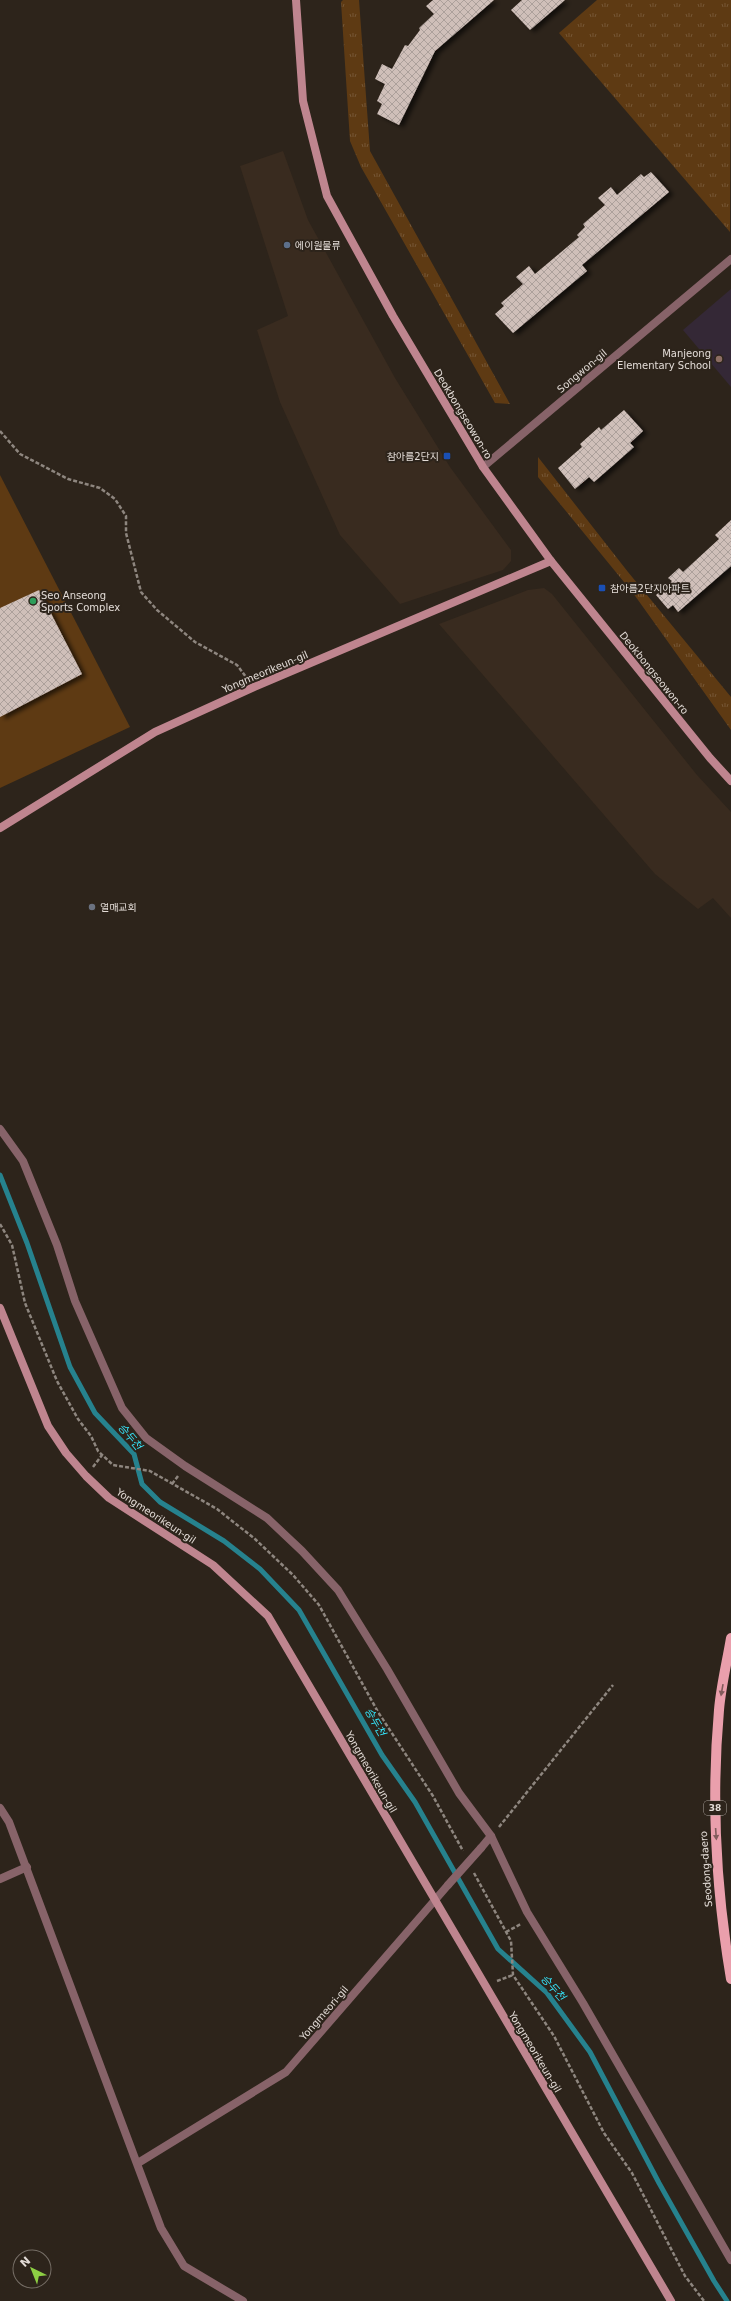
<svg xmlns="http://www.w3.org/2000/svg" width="731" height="2301" font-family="'DejaVu Sans','Noto Sans KR',sans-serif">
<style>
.built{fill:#392b1f}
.education{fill:#342836}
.grass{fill:url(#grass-tufts)}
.pitch{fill:#5e3a13}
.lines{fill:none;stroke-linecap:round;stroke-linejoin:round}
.stream{stroke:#26828e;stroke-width:5}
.building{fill:url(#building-cross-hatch);filter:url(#shadow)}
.path{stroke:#8e867f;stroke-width:2.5;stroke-dasharray:4 2;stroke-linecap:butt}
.lane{stroke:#876369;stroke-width:8}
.street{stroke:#876369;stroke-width:8}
.secondary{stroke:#bf858f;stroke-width:8}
.primary{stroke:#ea9fac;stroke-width:10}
.street-bridge{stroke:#876369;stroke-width:8}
.oneway{fill:#825b5c}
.service-dot{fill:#5c6f8a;stroke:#2d241b;stroke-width:1.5}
.education-dot{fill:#8d6e63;stroke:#2d241b;stroke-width:1.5}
.transit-dot{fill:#1a4fb4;stroke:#2d241b;stroke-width:1.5}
.leisure-dot{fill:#2e9e5b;stroke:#2d241b;stroke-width:1.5}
.worship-dot{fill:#6b7280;stroke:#2d241b;stroke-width:1.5}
.labels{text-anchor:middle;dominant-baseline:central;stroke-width:4;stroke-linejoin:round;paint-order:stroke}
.shield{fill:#2d241b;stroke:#aca59f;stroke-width:1}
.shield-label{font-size:9px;font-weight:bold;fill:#e3dcd7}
.poi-label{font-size:10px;fill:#e3dcd7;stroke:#2d241b;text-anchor:start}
.street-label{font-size:10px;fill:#e3dcd7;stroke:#2d241b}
.water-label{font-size:11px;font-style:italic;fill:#35e4fa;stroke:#2d241b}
</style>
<defs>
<pattern id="grass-tufts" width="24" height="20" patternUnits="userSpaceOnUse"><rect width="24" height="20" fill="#5e3a13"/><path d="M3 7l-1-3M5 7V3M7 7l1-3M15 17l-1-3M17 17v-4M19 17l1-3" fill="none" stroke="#755635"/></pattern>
<pattern id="building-cross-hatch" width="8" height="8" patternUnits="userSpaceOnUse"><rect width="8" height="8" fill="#cfbfb9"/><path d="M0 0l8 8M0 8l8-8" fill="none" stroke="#aca09b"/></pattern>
<filter id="shadow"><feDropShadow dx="4.5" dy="2.5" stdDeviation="2" flood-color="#0009"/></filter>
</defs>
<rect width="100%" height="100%" fill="#2d241b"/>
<!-- built -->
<g class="built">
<polygon points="283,151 308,220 395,378 450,467 511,550 511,561 503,570 400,604 340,535 280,402 257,330 288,316 240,166"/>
<polygon points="544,588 552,594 697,775 731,812 731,918 713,898 698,909 655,874 439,624 528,590"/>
</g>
<!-- education -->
<polygon class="education" points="731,289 731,387 683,330"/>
<!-- grass -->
<g class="grass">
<polygon points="343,0 359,0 370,151 510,404 495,403 361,167 350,141 341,2"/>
<polygon points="597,0 731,0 730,232 559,33"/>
<polygon points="538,457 628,572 731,697 731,730 633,593 538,477"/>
</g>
<!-- pitch -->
<polygon class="pitch" points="0,475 130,727 0,788"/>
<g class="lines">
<!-- stream -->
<polyline class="stream" points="0,1175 27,1243 70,1367 95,1413 134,1454 142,1484 160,1502 224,1541 260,1569 299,1610 382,1755 415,1802 498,1949 547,1993 590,2052 659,2183 714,2281 727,2301"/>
</g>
<!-- building -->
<g class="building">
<polygon points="433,0 494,0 435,51 399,125 377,114 382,104 377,101 385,84 375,79 382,64 392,69 405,45 408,46 420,30 419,28 434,14 426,6"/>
<polygon points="522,0 565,0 530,30 511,10"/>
<polygon points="651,172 669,192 582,265 587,271 513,333 495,314 504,306 501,303 523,284 516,277 529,266 535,274 579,237 577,235 585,227 583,224 605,205 598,198 611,187 617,195 641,174 644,177"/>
<polygon points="624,410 643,431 630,443 634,447 594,482 589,477 575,489 558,468 582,447 580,444 599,427 601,430"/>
<polygon points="731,520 731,566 678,612 673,605 668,609 656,595 672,581 668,578 679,568 683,572 719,539 715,535"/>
<polygon points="39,590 82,674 0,717 0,608"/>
</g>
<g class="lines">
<!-- path -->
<g class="path">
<polyline points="0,431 20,454 68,479 100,488 115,499 126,516 126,533 141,592 157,610 195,642 237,665 246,677"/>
<polyline points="0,1224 12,1245 25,1303 57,1381 78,1419 91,1436 98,1451 113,1465 150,1471 217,1509 255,1539 293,1575 319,1605 378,1712 433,1796 463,1851"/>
<polyline points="93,1467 102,1455"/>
<polyline points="172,1484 178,1476"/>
<polyline points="499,1827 613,1685"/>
<polyline points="474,1873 511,1941 513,1975 554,2036 604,2133 632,2173 685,2276 704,2301"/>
<polyline points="506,1932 521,1924"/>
<polyline points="497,1981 513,1975"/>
</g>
<!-- lane -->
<polyline class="lane" points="0,1879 27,1867"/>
<!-- street -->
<g class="street">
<polyline points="483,467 731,259"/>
<polyline points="0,1129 23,1161 57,1245 75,1301 122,1408 146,1438 185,1466 267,1518 302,1551 338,1590 387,1669 459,1793 491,1836 527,1912 583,2003 731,2260"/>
<polyline points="0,1808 9,1822 161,2228 184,2266 243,2301"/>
<polyline points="481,1848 491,1836"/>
<polyline points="138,2163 286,2072 448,1885"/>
</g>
<!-- secondary -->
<g class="secondary">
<polyline points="296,0 303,101 327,196 393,316 483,467 551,561 710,758 731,781"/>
<polyline points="0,828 155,732 254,687 551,561"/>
<polyline points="0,1308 48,1426 66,1453 86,1476 109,1498 213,1565 268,1616 671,2301"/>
</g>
<!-- primary -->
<path class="primary" d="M 731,1638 C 727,1662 721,1686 719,1710 C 711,1800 716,1890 731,1979"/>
<!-- street-bridge -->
<polyline class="street-bridge" points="448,1885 481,1848"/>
</g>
<!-- one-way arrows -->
<defs><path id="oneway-solid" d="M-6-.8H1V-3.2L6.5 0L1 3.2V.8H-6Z"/></defs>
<g class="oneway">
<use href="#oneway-solid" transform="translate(722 1690) rotate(100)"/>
<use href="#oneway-solid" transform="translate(716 1834) rotate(86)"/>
</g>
<!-- markers -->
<circle class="service-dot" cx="287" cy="245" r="4"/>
<circle class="education-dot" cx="719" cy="359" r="4"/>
<g class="transit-dot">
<rect x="443" y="452" width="8" height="8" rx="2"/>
<rect x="598" y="584" width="8" height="8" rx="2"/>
</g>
<circle class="leisure-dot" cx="33" cy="601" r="4"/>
<circle class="worship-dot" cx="92" cy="907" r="4"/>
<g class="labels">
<!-- shield labels -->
<rect class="shield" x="704" y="1801" width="22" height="14" rx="3"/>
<g class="shield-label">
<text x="715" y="1808">38</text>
</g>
<!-- poi labels -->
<g class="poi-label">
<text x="295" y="245">에이원물류</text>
<text x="711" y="353" text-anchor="end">Manjeong<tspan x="711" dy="12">Elementary School</tspan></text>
<text x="439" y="456" text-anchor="end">참아름2단지</text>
<text x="610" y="588">참아름2단지아파트</text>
<text x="41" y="595">Seo Anseong<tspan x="41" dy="12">Sports Complex</tspan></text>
<text x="100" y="907">열매교회</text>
</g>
<!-- street labels -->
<g class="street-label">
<text transform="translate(582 371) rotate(-40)">Songwon-gil</text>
<text transform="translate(463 414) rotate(59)">Deokbongseowon-ro</text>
<text transform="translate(265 672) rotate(-23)">Yongmeorikeun-gil</text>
<text transform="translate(654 673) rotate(51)">Deokbongseowon-ro</text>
<text transform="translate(156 1516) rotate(33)">Yongmeorikeun-gil</text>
<text transform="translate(371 1772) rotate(60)">Yongmeorikeun-gil</text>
<text transform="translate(706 1869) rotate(-94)">Seodong-daero</text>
<text transform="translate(324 2013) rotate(-49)">Yongmeori-gil</text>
<text transform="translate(535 2052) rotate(59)">Yongmeorikeun-gil</text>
</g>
<!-- water labels -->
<g class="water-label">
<text transform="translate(130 1437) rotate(50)">승두천</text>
<text transform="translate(375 1722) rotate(60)">승두천</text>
<text transform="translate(553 1988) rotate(48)">승두천</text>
</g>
</g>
<!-- north arrow -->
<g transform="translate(32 2269) rotate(317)"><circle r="19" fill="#2d241b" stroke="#766e66"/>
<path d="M0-3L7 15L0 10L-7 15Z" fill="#8dce44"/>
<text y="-6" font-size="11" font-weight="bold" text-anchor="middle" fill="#e3dcd7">N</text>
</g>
</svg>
